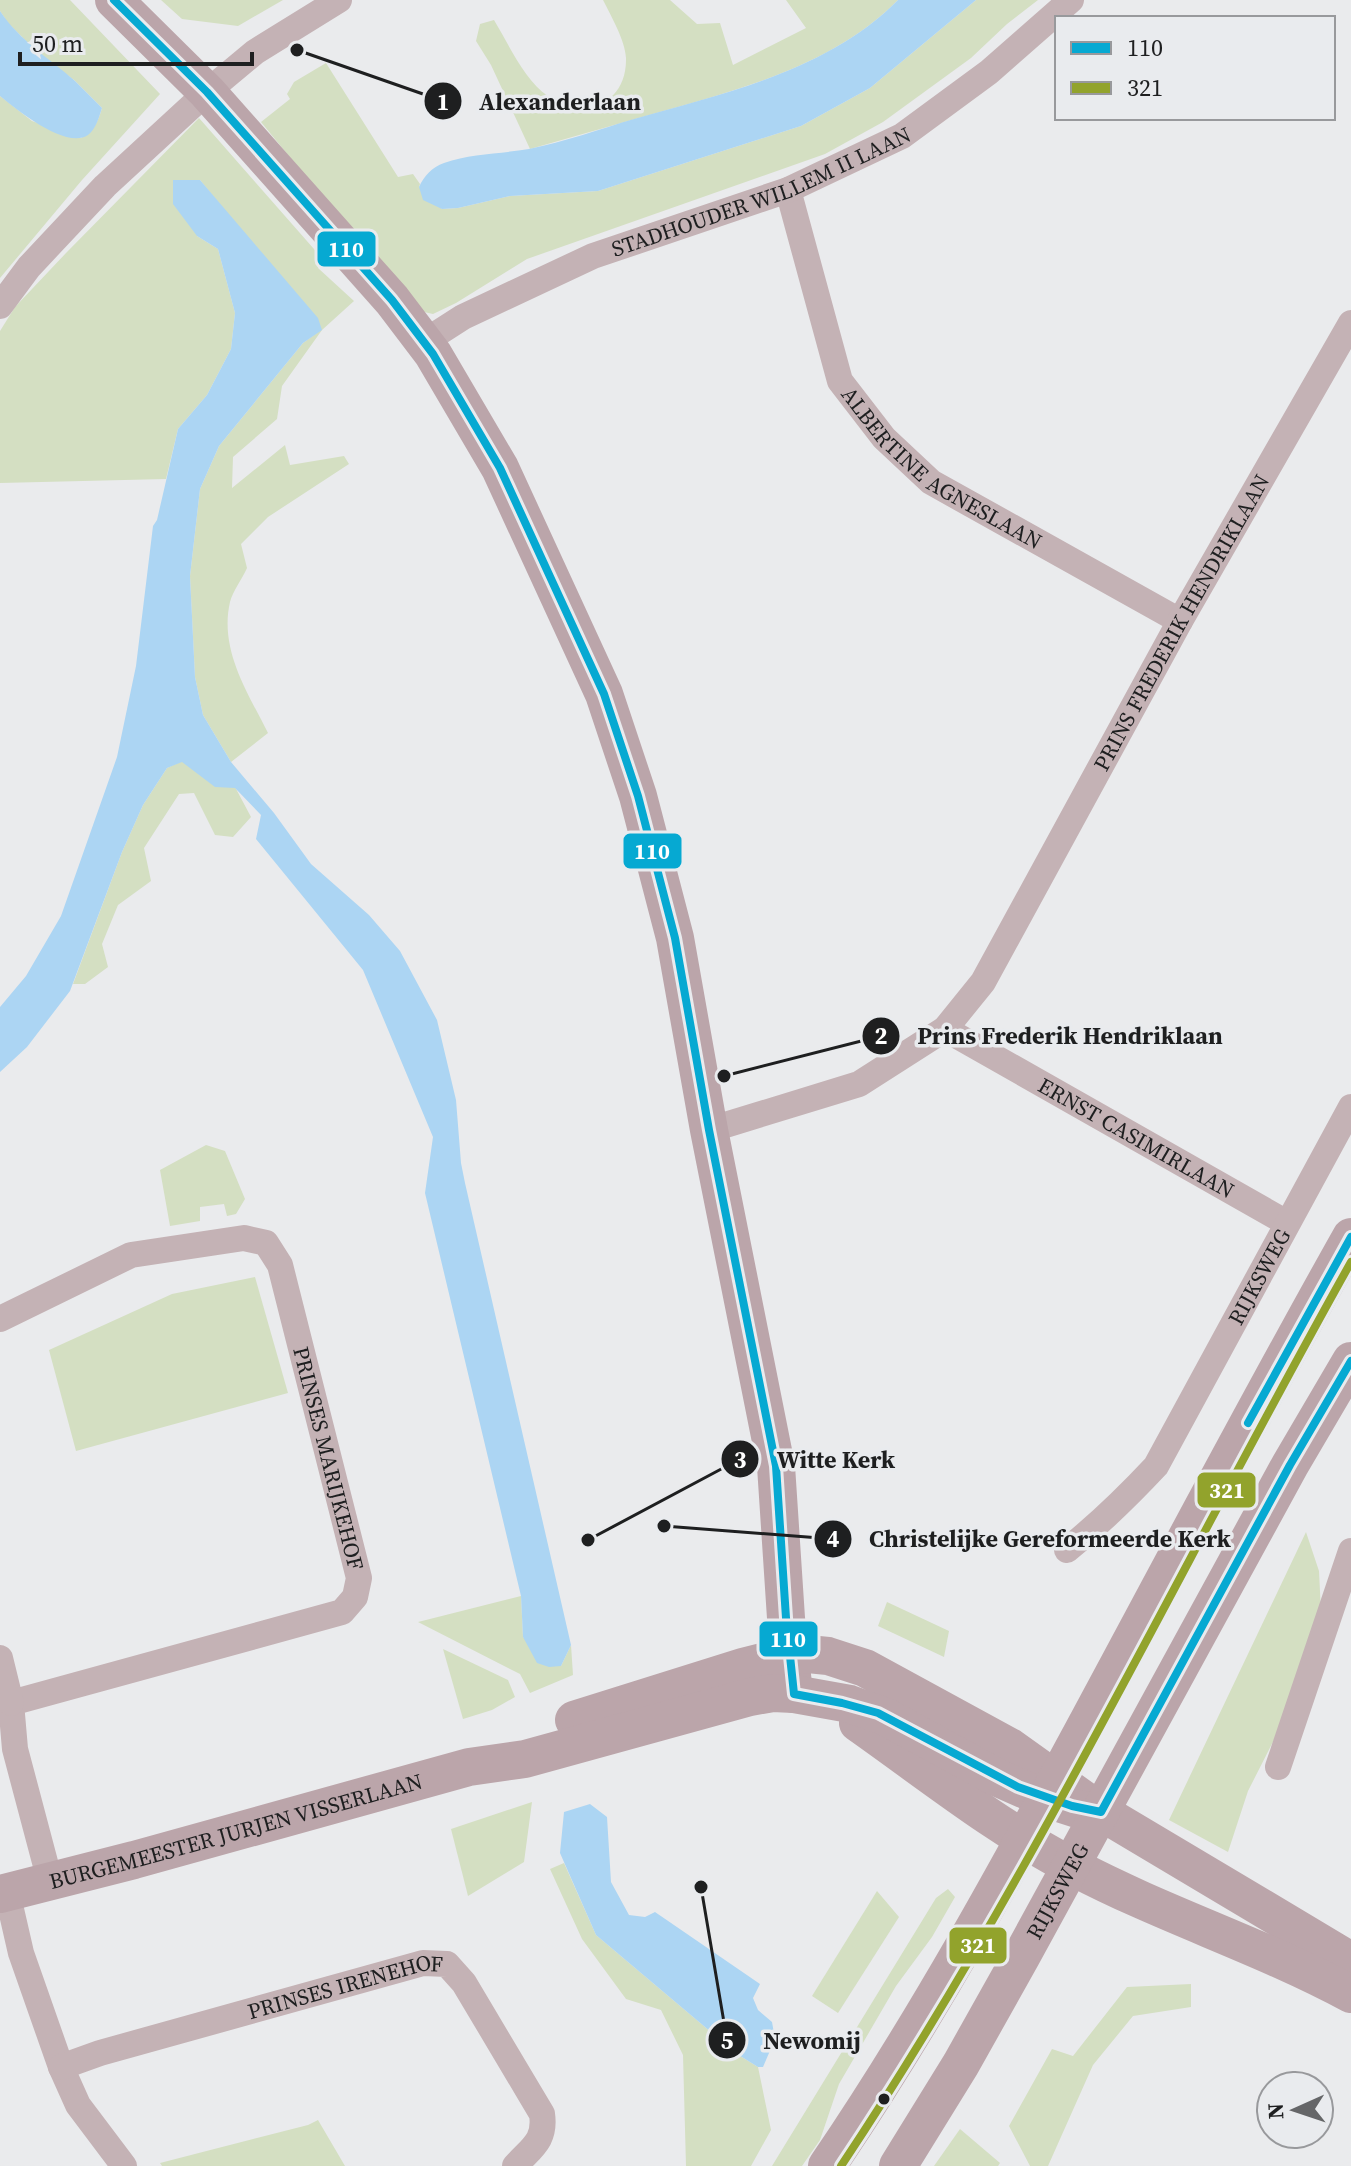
<svg xmlns="http://www.w3.org/2000/svg" width="1351" height="2166" font-family="'Source Serif 4',serif">
<style>
.green{fill:#d4dfc2}
.water{fill:#acd5f3}
.lines{fill:none;stroke-linecap:round;stroke-linejoin:round}
.street{stroke:#c4b2b5;stroke-width:26}
.secondary{stroke:#bba5aa;stroke-width:38}
.bus-1-casing{stroke:#e9ebee;stroke-width:14}
.bus-2-casing{stroke:#e9ebee;stroke-width:14}
.bus-1{stroke:#06a9d2;stroke-width:8}
.bus-2{stroke:#92a32c;stroke-width:8}
.bus-dot{fill:#1e1f20;stroke:#e9ebee;stroke-width:3}
.labels{text-anchor:middle;dominant-baseline:central;stroke-width:7;stroke-linejoin:round;paint-order:stroke}
.street-label{font-size:22px;fill:#1e1f20;stroke:#e9ebee}
.leader{fill:none;stroke:#1e1f20;stroke-width:3}
.callout-dot{fill:#1e1f20;stroke:#e9ebee;stroke-width:3}
.mark-label{font-size:24px;text-anchor:middle;font-weight:bold;fill:#fff}
.callout-label{font-size:24px;text-anchor:middle;font-weight:bold;fill:#1e1f20;stroke:#e9ebee;stroke-width:7;stroke-linejoin:round;paint-order:stroke}
.line-badge{stroke:#e9ebee;stroke-width:3}
.badge-label{font-size:22px;text-anchor:middle;font-weight:bold;fill:#fff}
</style>
<rect width="100%" height="100%" fill="#eaebed"/>
<!-- green -->
<g class="green">
<path d="M 0,0 L 70,0 L 160,94 L 82,180 L 0,278 L 0,96 L 32,121 L 81,138 C 94,131 98,122 102,108 L 74,80 L 37,52 L 8,23 L 0,11 Z"/>
<polygon points="161,0 283,0 238,26 182,19"/>
<path d="M 603,0 L 670,0 L 697,24 L 720,23 L 733,65 L 806,28 L 786,0 L 898,0 C 837,62 749,87 667,110 C 621,123 576,136 530,149 L 491,65 L 476,41 L 480,24 L 494,20 C 508,43 525,81 548,96 C 584,120 627,105 626,58 C 625,40 611,16 603,0 Z"/>
<polygon points="976,0 1038,0 1007,24 971,58 883,122 825,154 527,259 456,303 433,314 415,310 261,122 290,99 287,94 294,82 326,63 398,177 413,174 420,184 419,187 442,209 458,208 510,196 598,191 801,126 870,88"/>
<path d="M 199,118 L 321,257 L 318,268 L 354,301 L 322,330 L 282,386 L 277,419 L 233,457 L 232,488 L 285,445 L 290,465 L 344,456 L 349,464 L 268,517 L 241,544 L 247,568 C 242,579 233,591 230,602 C 219,650 248,693 268,733 L 231,762 L 203,715 L 195,677 L 190,576 L 200,489 L 219,446 L 303,343 L 321,330 L 200,180 L 197,236 L 218,249 L 235,313 L 231,349 L 207,395 L 178,429 L 166,479 L 0,483 L 0,331 L 15,307 L 66,253 Z"/>
<polygon points="182,761 215,786 235,787 251,817 233,837 215,835 194,793 179,794 144,848 151,881 118,905 102,944 108,967 85,984 73,984 122,852 143,805 167,768"/>
<polygon points="206,1145 225,1151 245,1199 236,1214 227,1216 224,1204 200,1207 200,1221 170,1226 160,1170"/>
<polygon points="255,1277 288,1393 76,1451 49,1350 172,1294"/>
<polygon points="1306,1532 1319,1571 1321,1612 1279,1730 1248,1791 1228,1852 1169,1820"/>
<polygon points="521,1596 523,1637 561,1666 571,1645 573,1675 530,1693 520,1674 418,1622"/>
<polygon points="887,1602 949,1631 944,1657 878,1626"/>
<polygon points="443,1649 508,1680 515,1697 492,1710 463,1719"/>
<polygon points="532,1802 524,1862 468,1896 451,1829"/>
<polygon points="564,1863 596,1935 737,2054 758,2067 771,2130 751,2166 686,2166 683,2055 661,2010 626,1999 582,1939 550,1869"/>
<polygon points="948,1889 955,1897 932,1937 896,1986 839,2084 820,2140 802,2166 772,2166 936,1898"/>
<polygon points="877,1891 899,1917 838,2013 812,1996"/>
<polygon points="1191,1984 1191,2007 1133,2016 1093,2065 1048,2166 1030,2166 1009,2126 1052,2049 1073,2056 1127,1987"/>
<polygon points="318,2120 345,2166 162,2166 160,2163 308,2125"/>
<polygon points="960,2129 1000,2163 998,2166 934,2166"/>
</g>
<!-- water -->
<g class="water">
<path d="M 898,0 L 976,0 L 870,88 L 801,126 L 598,191 L 510,196 L 458,208 L 442,209 L 423,200 L 419,187 C 424,176 432,167 444,163 C 471,153 501,154 529,149 C 564,142 600,129 634,119 C 726,93 829,70 898,0 Z"/>
<path d="M 0,11 C 20,41 49,58 75,81 C 84,90 93,99 102,108 C 99,117 96,129 88,135 C 66,150 16,109 0,96 Z"/>
<polygon points="173,180 200,180 318,318 322,330 303,343 219,446 200,489 190,576 195,677 203,715 231,762 274,813 311,864 369,915 400,951 437,1020 456,1100 461,1163 465,1183 571,1645 561,1666 549,1667 537,1663 523,1637 521,1596 425,1193 433,1137 363,970 256,839 261,815 235,788 215,787 182,762 167,768 143,805 122,852 70,991 27,1047 0,1072 0,1007 26,976 61,916 117,757 136,666 153,526 157,520 178,429 207,395 231,349 235,313 218,249 197,236 173,204"/>
<polygon points="590,1804 607,1817 611,1882 629,1915 645,1917 655,1912 760,1984 753,1998 758,2010 772,2022 775,2039 763,2067 758,2067 737,2054 596,1935 560,1853 564,1812"/>
</g>
<g class="lines">
<!-- street -->
<g class="street">
<path id="s1" d="M 788,190 L 840,381 L 884,438 L 931,482 L 1180,621"/>
<polyline points="0,306 29,267 105,186 207,92 255,52 339,0"/>
<path id="s2" d="M 424,342 L 463,317 L 593,256 L 788,190 L 902,136 L 989,72 L 1071,0"/>
<path id="s3" d="M 945,1029 L 1287,1223"/>
<path id="s4" d="M 709,1130 L 859,1084 L 945,1029 L 983,982 L 1180,621 L 1351,323"/>
<path id="s5" d="M 0,1319 L 131,1255 L 244,1238 L 266,1243 L 280,1265 L 359,1578 L 355,1597 L 342,1612 L 11,1703 L 15,1749 L 50,1881"/>
<path id="s6" d="M 1067,1550 C 1099,1524 1128,1496 1156,1466 L 1351,1107"/>
<polyline points="0,1658 11,1703"/>
<polyline points="1278,1767 1351,1551"/>
<polyline points="7,1892 21,1953 61,2067 78,2105 124,2166"/>
<path id="s7" d="M 61,2067 L 100,2053 L 423,1963 L 447,1964 L 464,1983 L 542,2114 C 546,2141 531,2148 515,2166"/>
</g>
<!-- secondary -->
<g class="secondary">
<polyline points="114,0 207,92 392,300 433,354 500,468 604,694 638,796 675,938 709,1130 776,1466 786,1618 794,1694"/>
<polyline points="574,1720 743,1667 789,1655 808,1654 828,1656 865,1668 1010,1747 1101,1812 1351,1961"/>
<path d="M 858,1723 C 929,1773 997,1828 1075,1868 C 1164,1915 1262,1946 1351,1994"/>
<path id="s8" d="M 0,1894 L 134,1860 L 469,1767 L 525,1759 L 750,1697 L 773,1693 L 794,1694 L 850,1704 L 886,1717 L 994,1776 L 1046,1799 L 1077,1809 L 1101,1812"/>
<path d="M 827,2166 C 925,2022 1008,1870 1091,1716 C 1177,1556 1262,1395 1351,1237"/>
<path id="s9" d="M 898,2166 L 961,2064 L 1021,1957 L 1290,1465 L 1351,1361"/>
</g>
<defs>
<g id="bus-1">
<polyline points="114,0 207,92 392,300 433,354 500,468 604,694 638,796 675,938 709,1130 776,1466 786,1618 794,1694 842,1703 878,1713 1018,1787 1072,1806 1101,1812 1290,1465 1351,1361"/>
<polyline points="1248,1423 1351,1237"/>
</g>
<path id="bus-2" d="M 841,2166 C 1033,1878 1182,1563 1351,1262"/>
</defs>
<!-- bus-1 casing -->
<use href="#bus-1" class="bus-1-casing"/>
<!-- bus-2 casing -->
<use href="#bus-2" class="bus-2-casing"/>
<!-- bus-1 -->
<use href="#bus-1" class="bus-1"/>
<!-- bus-2 -->
<use href="#bus-2" class="bus-2"/>
</g>
<!-- markers -->
<circle class="bus-dot" cx="884" cy="2099" r="7"/>
<g class="labels">
<!-- street labels -->
<g class="street-label">
<text stroke="none"><textPath href="#s2" startOffset="370">STADHOUDER WILLEM II LAAN</textPath></text>
<text stroke="none"><textPath href="#s1" startOffset="334">ALBERTINE AGNESLAAN</textPath></text>
<text stroke="none"><textPath href="#s4" startOffset="730">PRINS FREDERIK HENDRIKLAAN</textPath></text>
<text stroke="none"><textPath href="#s3" startOffset="220">ERNST CASIMIRLAAN</textPath></text>
<text stroke="none"><textPath href="#s6" startOffset="338">RIJKSWEG</textPath></text>
<text stroke="none"><textPath href="#s5" startOffset="508">PRINSES MARIJKEHOF</textPath></text>
<text stroke="none"><textPath href="#s8" startOffset="244">BURGEMEESTER JURJEN VISSERLAAN</textPath></text>
<text stroke="none"><textPath href="#s9" startOffset="318">RIJKSWEG</textPath></text>
<text stroke="none"><textPath href="#s7" startOffset="296">PRINSES IRENEHOF</textPath></text>
</g>
</g>
<!-- callouts -->
<path class="leader" d="M297 50L443 101M724 1076L881 1036M588 1540L740 1459M664 1526L833 1539M701 1887L727 2040"/>
<g class="callout-dot">
<circle cx="297" cy="50" r="8"/>
<circle cx="724" cy="1076" r="8"/>
<circle cx="588" cy="1540" r="8"/>
<circle cx="664" cy="1526" r="8"/>
<circle cx="701" cy="1887" r="8"/>
<circle cx="443" cy="101" r="20"/>
<circle cx="881" cy="1036" r="20"/>
<circle cx="740" cy="1459" r="20"/>
<circle cx="833" cy="1539" r="20"/>
<circle cx="727" cy="2040" r="20"/>
</g>
<g class="mark-label">
<text x="443" y="110">1</text>
<text x="881" y="1044">2</text>
<text x="740" y="1468">3</text>
<text x="833" y="1547">4</text>
<text x="727" y="2049">5</text>
</g>
<g class="callout-label">
<text x="560" y="110">Alexanderlaan</text>
<text x="1070" y="1044">Prins Frederik Hendriklaan</text>
<text x="836" y="1468">Witte Kerk</text>
<text x="1050" y="1547">Christelijke Gereformeerde Kerk</text>
<text x="812" y="2049">Newomij</text>
</g>
<g class="line-badge">
<rect x="316" y="230" width="61" height="38" rx="8" fill="#06a9d2"/>
<rect x="622" y="832" width="61" height="38" rx="8" fill="#06a9d2"/>
<rect x="1196" y="1471" width="61" height="38" rx="8" fill="#92a32c"/>
<rect x="758" y="1620" width="61" height="38" rx="8" fill="#06a9d2"/>
<rect x="948" y="1926" width="60" height="39" rx="8" fill="#92a32c"/>
</g>
<g class="badge-label">
<text x="346" y="257">110</text>
<text x="652" y="859">110</text>
<text x="1227" y="1498">321</text>
<text x="788" y="1647">110</text>
<text x="978" y="1953">321</text>
</g>
<!-- legend -->
<rect x="1055" y="16" width="280" height="104" fill="#e9ebee" stroke="#98999c" stroke-width="2"/>
<rect x="1071" y="42" width="40" height="12" fill="#06a9d2" stroke="#98999c" stroke-width="2"/>
<text x="1127" y="56" font-size="24" fill="#1e1f20">110</text>
<rect x="1071" y="82" width="40" height="12" fill="#92a32c" stroke="#98999c" stroke-width="2"/>
<text x="1127" y="96" font-size="24" fill="#1e1f20">321</text>
<!-- north arrow -->
<g transform="translate(1295 2110) rotate(267)"><circle r="38" fill="#e9ebee" stroke="#98999c" stroke-width="2"/>
<path d="M0-6L14 30L0 20L-14 30Z" fill="#656668"/>
<text y="-12" font-size="22" font-weight="bold" text-anchor="middle" fill="#1e1f20">N</text>
</g>
<!-- scale -->
<path d="M20 52v12h232v-12" fill="none" stroke="#1e1f20" stroke-width="4"/>
<text x="32" y="52" font-size="24" fill="#1e1f20" stroke="#e9ebee" stroke-width="6" paint-order="stroke">50 m</text>
</svg>
